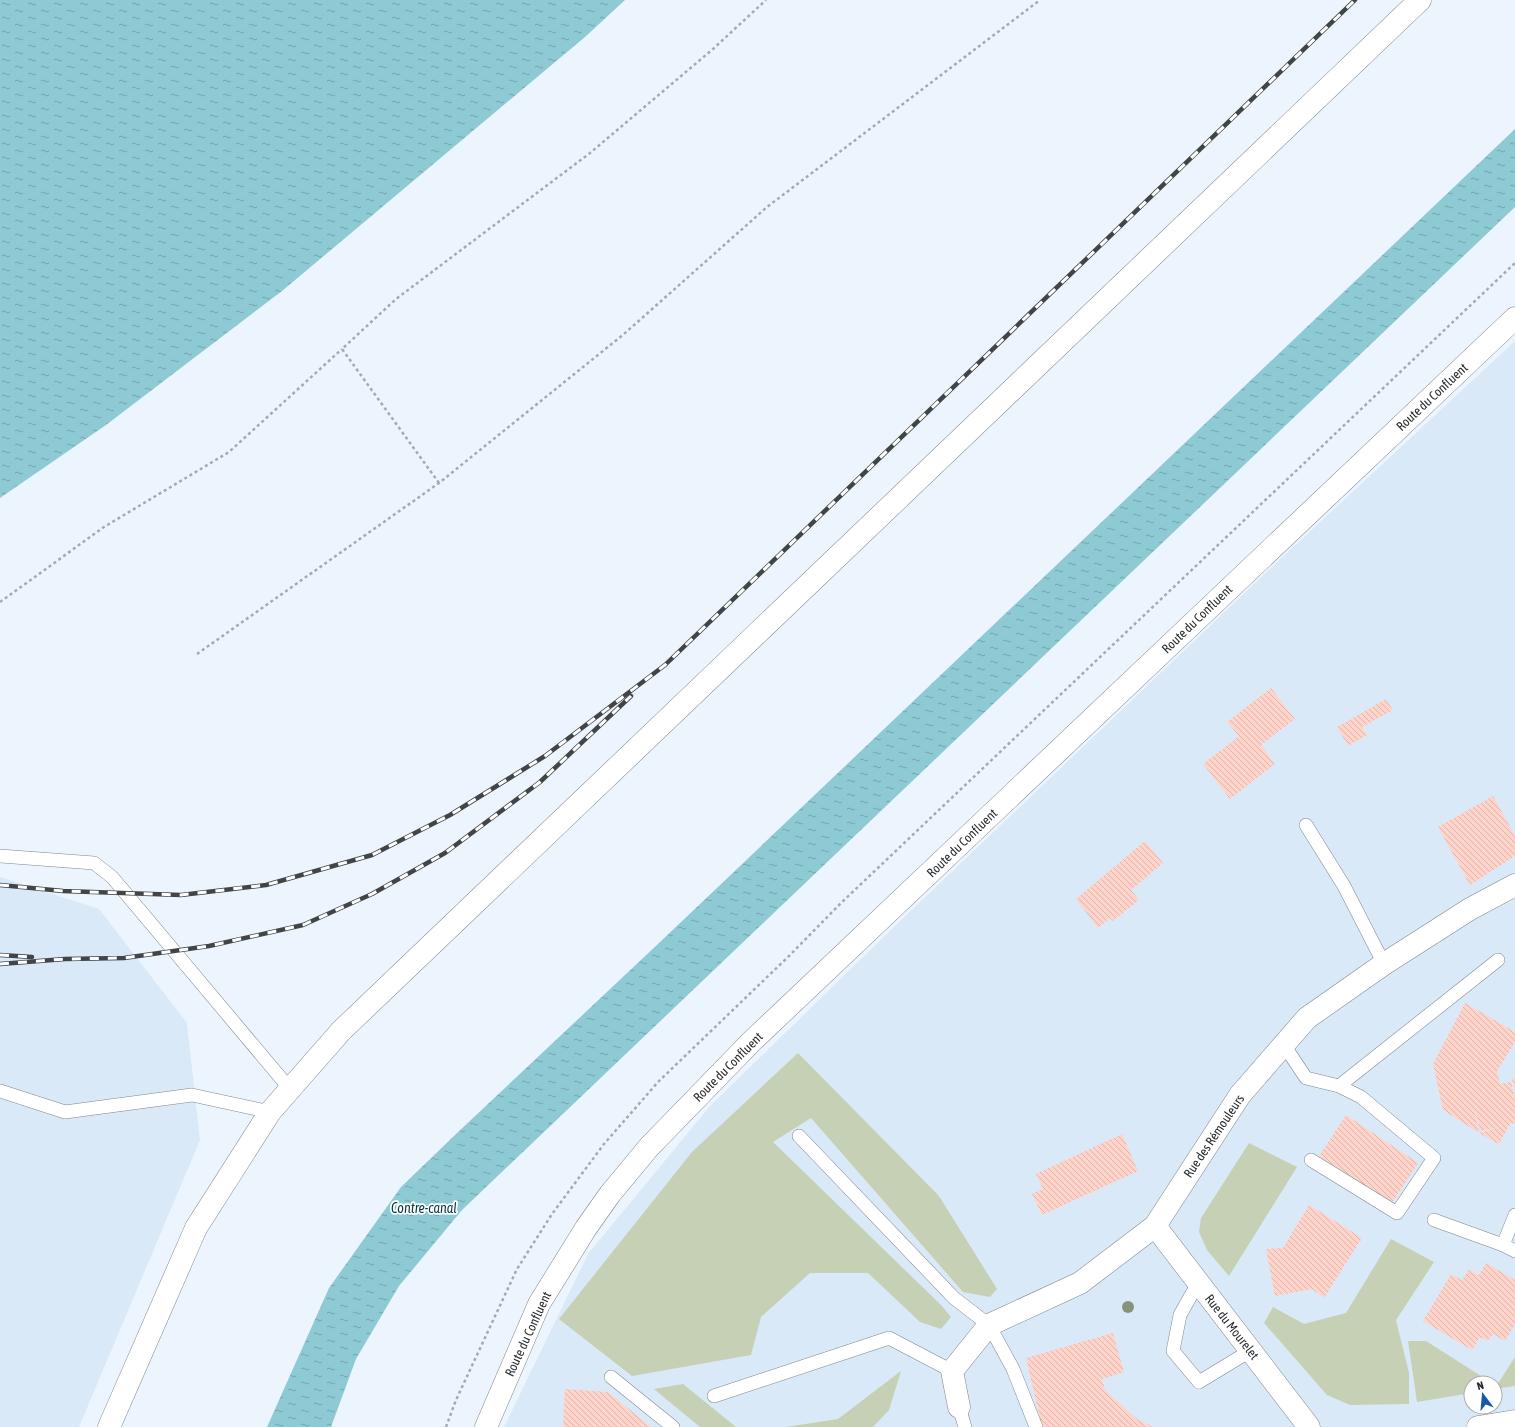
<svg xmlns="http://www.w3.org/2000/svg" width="1515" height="1427" font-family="'Asap Condensed',sans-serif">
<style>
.built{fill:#dae9f7;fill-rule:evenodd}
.grass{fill:#c6d0b4}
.water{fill:url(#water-ripples)}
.building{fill:url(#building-back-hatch);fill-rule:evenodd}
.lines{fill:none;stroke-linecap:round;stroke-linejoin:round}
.service-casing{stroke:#7e868d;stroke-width:14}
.minor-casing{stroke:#7e868d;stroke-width:23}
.primary-casing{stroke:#7e868d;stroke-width:23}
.path{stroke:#a3aab0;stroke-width:2.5;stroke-dasharray:3 3;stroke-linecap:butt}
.service{stroke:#fff;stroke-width:13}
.minor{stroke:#fff;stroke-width:22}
.primary{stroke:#fff;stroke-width:22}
.rail-casing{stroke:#414548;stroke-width:4.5}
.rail{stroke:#fff;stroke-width:3;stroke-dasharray:9;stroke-linecap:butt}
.tree{fill:#87927a}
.labels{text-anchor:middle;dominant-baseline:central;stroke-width:3.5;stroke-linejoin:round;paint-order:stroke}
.street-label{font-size:13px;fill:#292c2f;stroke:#fff}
.water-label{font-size:14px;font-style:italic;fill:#00383f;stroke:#fff}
</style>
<defs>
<pattern id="water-ripples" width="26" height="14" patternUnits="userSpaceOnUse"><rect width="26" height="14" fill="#8ecad4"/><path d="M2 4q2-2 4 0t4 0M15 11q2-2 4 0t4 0" fill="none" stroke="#74a4ac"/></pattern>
<pattern id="building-back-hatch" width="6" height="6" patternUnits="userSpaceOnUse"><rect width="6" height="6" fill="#fed4ca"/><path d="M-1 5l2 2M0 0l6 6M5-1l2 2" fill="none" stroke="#dab6ae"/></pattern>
</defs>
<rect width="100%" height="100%" fill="#ecf5fd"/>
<!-- built -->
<g class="built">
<path d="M 1515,341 L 1515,1427 L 504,1427 L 588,1254 L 710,1106 L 897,924 L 1276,563 ZM 1471,1383 L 1495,1383 L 1495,1407 L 1471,1407 Z"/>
<polygon points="0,877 99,909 187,1023 200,1140 79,1427 0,1427"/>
</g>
<!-- grass -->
<g class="grass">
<polygon points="798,1053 939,1196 997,1289 990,1297 963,1292 811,1118 773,1142 941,1305 951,1317 941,1329 920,1322 868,1273 810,1273 761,1317 751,1355 632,1376 559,1319 692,1152"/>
<polygon points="1249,1143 1297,1167 1229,1276 1207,1250 1199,1232 1201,1218"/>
<polygon points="1391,1239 1434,1262 1396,1320 1409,1373 1409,1404 1350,1405 1327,1395 1264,1323 1273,1307 1304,1324 1346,1313"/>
<polygon points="1408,1341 1426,1341 1492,1383 1471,1383 1471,1393 1417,1402"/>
<polygon points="1515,1357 1515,1386 1495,1389 1495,1385 1497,1385"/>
<polygon points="901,1371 889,1410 873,1427 786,1427 838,1419"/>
<polygon points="683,1384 736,1427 700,1427 654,1389"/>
</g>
<!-- water -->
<g class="water">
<polygon points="0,0 625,0 585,37 282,291 106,425 0,498"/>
<polygon points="1515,129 1515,207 462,1210 399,1286 356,1359 331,1427 267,1427 329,1288 401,1187 456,1134 659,943"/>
</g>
<!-- building -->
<g class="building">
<polygon points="1271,688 1295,719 1261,745 1275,764 1230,799 1203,764 1239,736 1227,722"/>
<polygon points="1386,699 1393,710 1362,727 1367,735 1348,746 1337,727"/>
<polygon points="1493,796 1515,836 1515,856 1470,885 1438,827"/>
<polygon points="1145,841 1163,863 1131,890 1139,900 1113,921 1110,918 1098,928 1076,899"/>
<path d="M 1465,1003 L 1515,1032 L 1515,1042 L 1497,1071 L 1500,1084 L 1511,1082 L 1515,1097 L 1515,1123 L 1510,1124 L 1499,1144 L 1479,1133 L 1443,1110 L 1433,1064 ZM 1474,1108 L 1480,1131 L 1500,1127 L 1479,1133 Z"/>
<polygon points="1511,1077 1515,1078 1515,1088"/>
<polygon points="1346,1115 1418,1163 1392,1203 1319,1156"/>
<polygon points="1122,1134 1138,1171 1042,1215 1032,1194 1043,1189 1036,1174"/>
<polygon points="1309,1205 1362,1238 1324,1298 1312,1289 1275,1296 1266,1249 1283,1248"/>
<polygon points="1486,1263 1515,1280 1515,1324 1505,1341 1493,1334 1488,1341 1480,1337 1472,1350 1423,1321 1451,1274 1462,1280 1469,1269 1479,1275"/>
<polygon points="1113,1333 1124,1372 1102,1379 1105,1390 1137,1419 1153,1427 1042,1427 1026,1358"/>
<polygon points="565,1389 608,1392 651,1427 563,1427"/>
</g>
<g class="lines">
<defs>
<g id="service">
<polyline points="1306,825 1344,886 1384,964"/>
<polyline points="0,856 94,863 112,877 290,1089"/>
<polyline points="1284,1045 1306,1078 1339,1086 1361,1097 1434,1158 1397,1213 1311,1160"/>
<polyline points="1339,1086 1498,960"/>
<polyline points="0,1091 65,1112 192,1095 270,1112"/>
<polyline points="799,1136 954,1298 989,1325 1013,1369 1036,1427"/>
<polyline points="1434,1220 1503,1245 1515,1251"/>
<polyline points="1503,1245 1515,1215"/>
<polyline points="1198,1283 1180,1315 1173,1351 1199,1382 1250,1351"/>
<polyline points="611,1377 673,1427"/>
<polyline points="714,1396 889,1338 952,1371"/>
<polyline points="959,1407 965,1427"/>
</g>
<g id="minor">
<polyline points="1155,1226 1309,1427"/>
<polyline points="959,1407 952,1371 989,1325 1080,1283 1155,1226 1240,1095 1307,1018 1384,964 1470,909 1515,885"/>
<polyline points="109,1427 196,1228 270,1112 341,1031 1420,0"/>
<polyline points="1478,1427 1515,1421"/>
</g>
<polyline id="primary" points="486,1427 539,1304 586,1228 610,1194 649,1147 751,1042 1515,318"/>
</defs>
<!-- service casing -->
<use href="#service" class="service-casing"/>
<!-- minor casing -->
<use href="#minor" class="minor-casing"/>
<!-- primary casing -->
<use href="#primary" class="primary-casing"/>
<!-- path -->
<g class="path">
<polyline points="439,483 342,349 396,299 590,153 713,49 766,0"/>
<polyline points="0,602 104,527 229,452 342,349"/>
<polyline points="197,654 439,483 624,334 767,207 1040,0"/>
<polyline points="446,1427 456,1400 517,1269 552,1214 604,1144 658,1082 789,956 841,903 1515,263"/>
</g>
<!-- service -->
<use href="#service" class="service"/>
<!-- minor -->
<use href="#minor" class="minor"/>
<!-- primary -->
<use href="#primary" class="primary"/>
<defs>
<g id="rail">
<polyline points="0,885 63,891 181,895 266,885 372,855 450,815 545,756 665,665 1355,0"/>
<polyline points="0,955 32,957"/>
<polyline points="0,964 65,959 124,958 209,946 303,925 372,894 445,853 540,782 631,696"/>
</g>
</defs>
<!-- rail casing -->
<use href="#rail" class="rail-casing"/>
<!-- rail -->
<use href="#rail" class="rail"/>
</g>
<!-- trees -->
<circle class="tree" cx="1128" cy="1307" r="6"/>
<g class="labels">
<!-- street labels -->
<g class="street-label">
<text transform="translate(1432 397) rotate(-43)">Route du Confluent</text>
<text transform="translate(1197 619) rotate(-44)">Route du Confluent</text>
<text transform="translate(962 843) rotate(-44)">Route du Confluent</text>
<text transform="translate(728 1067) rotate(-45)">Route du Confluent</text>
<text transform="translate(1214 1136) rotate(-56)">Rue des Rémouleurs</text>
<text transform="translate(1232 1327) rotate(52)">Rue du Mourelet</text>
<text transform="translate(528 1334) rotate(-65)">Route du Confluent</text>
</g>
<!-- water labels -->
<g class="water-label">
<text x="424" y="1208">Contre-canal</text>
</g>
</g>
<!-- north arrow -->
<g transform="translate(1483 1395) rotate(344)"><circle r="19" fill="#ffffff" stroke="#a9abac"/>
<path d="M0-3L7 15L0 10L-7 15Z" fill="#1758a8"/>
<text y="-6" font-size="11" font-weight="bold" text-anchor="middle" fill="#292c2f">N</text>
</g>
</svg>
